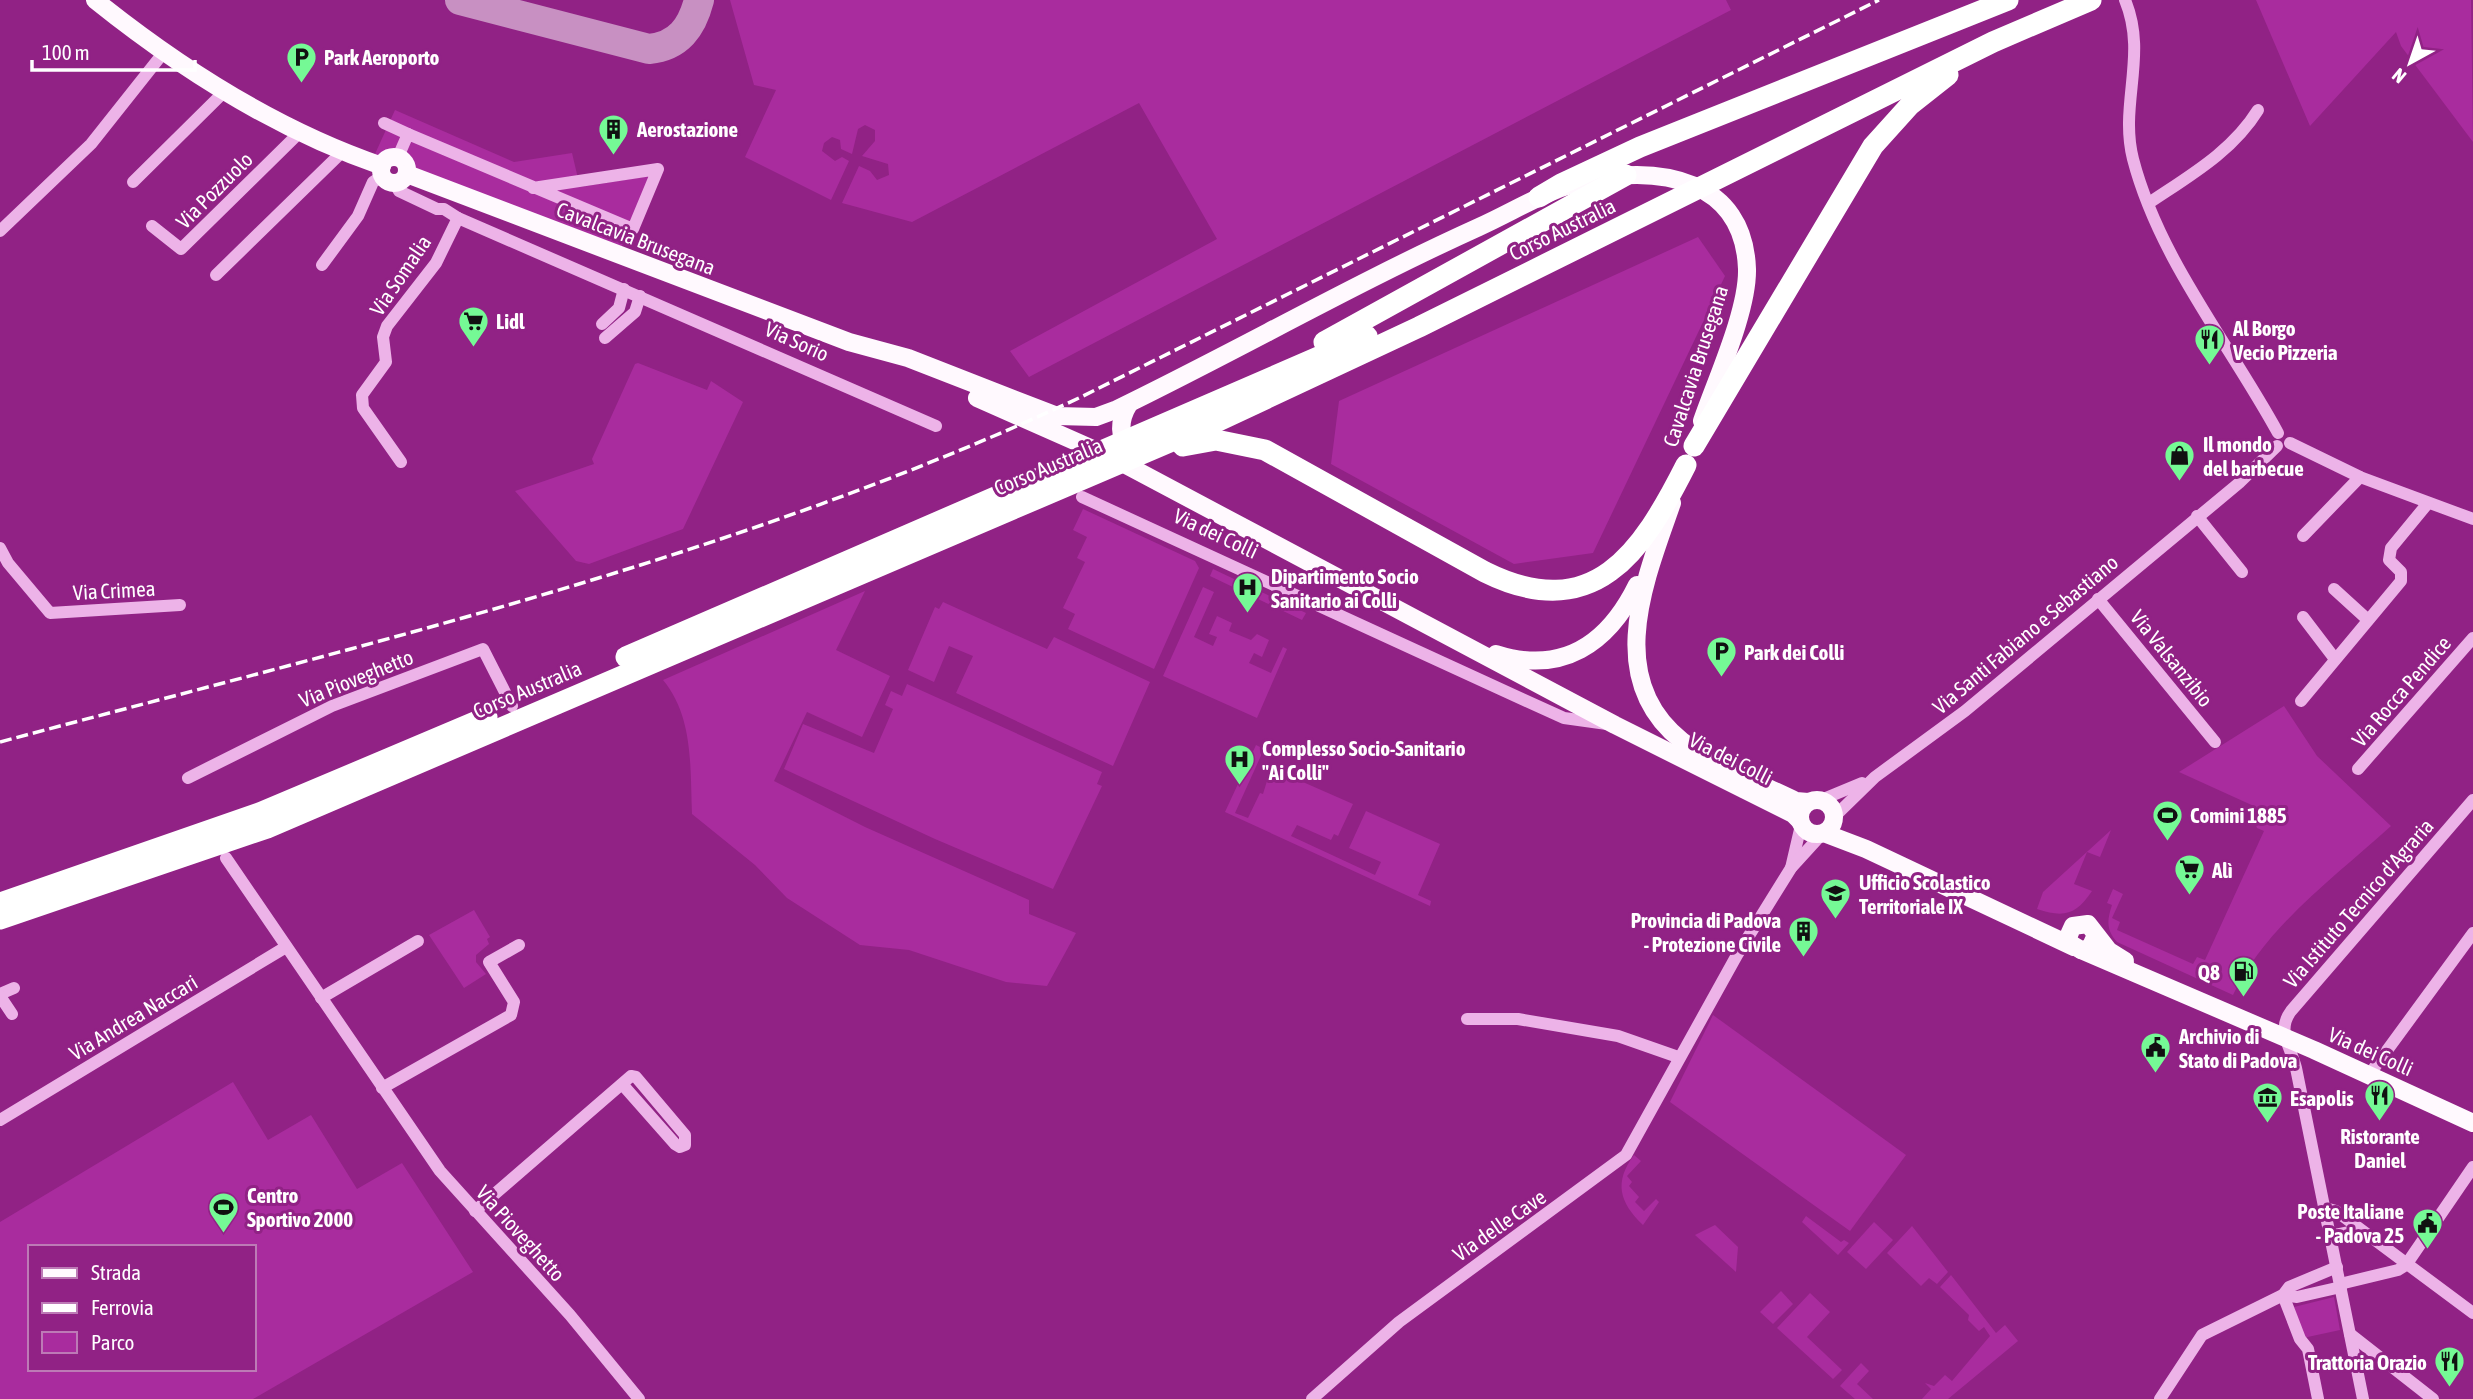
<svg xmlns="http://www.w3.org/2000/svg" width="2473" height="1399" font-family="'Asap Condensed',sans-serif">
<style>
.green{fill:#a92c9e;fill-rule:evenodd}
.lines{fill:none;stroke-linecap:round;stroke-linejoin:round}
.taxiway{stroke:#c890c2;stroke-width:30}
.minor{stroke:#edb3e8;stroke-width:12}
.major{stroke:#fff9fe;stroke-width:18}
.highway{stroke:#fff;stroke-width:21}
.rail{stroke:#fff;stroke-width:3.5;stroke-dasharray:12 5;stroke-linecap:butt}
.labels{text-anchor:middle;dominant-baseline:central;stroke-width:6;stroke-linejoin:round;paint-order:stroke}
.poi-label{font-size:21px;font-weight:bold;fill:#fff;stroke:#912285;text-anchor:start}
.street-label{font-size:21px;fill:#fff;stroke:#912285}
</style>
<rect width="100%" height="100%" fill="#912285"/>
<!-- green -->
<g class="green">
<polygon points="730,0 1726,0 1731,10 1029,377 1010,351 1217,239 1139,103 912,222 842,203 859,166 870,171 877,180 889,175 888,164 862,156 875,141 875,130 865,125 858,129 852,154 841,149 840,140 832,137 824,143 822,151 835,161 842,157 849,161 831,200 745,157 776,90 754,85"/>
<polygon points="2256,0 2471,0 2473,142 2401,46 2396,32 2310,126"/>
<polygon points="395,110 514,162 572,153 580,187 650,176 618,256 375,154"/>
<polygon points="1698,237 1725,276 1593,553 1514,564 1331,464 1339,401"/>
<polygon points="638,363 707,390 711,381 743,402 683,529 589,564 576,561 515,491 594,464 592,459 635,364"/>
<polygon points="1083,509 1195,561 1199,568 1154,669 1068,629 1075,614 1063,608 1085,562 1077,558 1087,537 1073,530"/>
<polygon points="1213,569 1306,613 1302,620 1210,576"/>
<polygon points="1203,587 1214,592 1194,637 1213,646 1217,637 1209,634 1217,616 1232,623 1229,631 1251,640 1257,634 1269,640 1262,657 1254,653 1249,663 1271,673 1283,647 1287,649 1257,718 1163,676"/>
<path d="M 865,591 L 836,650 L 890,676 L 862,737 L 807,712 L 774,781 L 865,827 L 1029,900 L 1029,914 L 1076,933 L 1047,986 L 1006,982 L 909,950 L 860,945 L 787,898 L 755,865 L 692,814 C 690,769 694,717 663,680 Z"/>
<polygon points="943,602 1047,649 1054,637 1150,682 1113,766 956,693 973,656 949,646 934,682 908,670 935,607 939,609"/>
<polygon points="907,684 1102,772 1097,784 1102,786 1053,889 935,839 784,769 803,724 874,753 893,709 885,705 891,691 902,696"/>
<path d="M 2284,706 L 2317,756 L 2391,826 C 2335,877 2266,926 2233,995 L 2117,942 C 2106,930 2107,920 2112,905 L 2107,903 L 2113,889 L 2123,894 L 2112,918 L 2120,922 L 2117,930 L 2193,964 L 2197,957 L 2205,960 L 2264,831 L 2257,828 L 2252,815 L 2256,807 L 2179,772 Z"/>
<polygon points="1256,745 1264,749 1235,813 1248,818 1260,793 1263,794 1271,768 1353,804 1338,836 1334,834 1331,840 1297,825 1291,836 1375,875 1381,862 1349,848 1366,811 1440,844 1418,895 1431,901 1430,906 1225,812"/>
<path d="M 2111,830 L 2100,857 L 2087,852 L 2074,884 L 2092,891 C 2076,915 2064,918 2037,909 L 2043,892 Z"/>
<polygon points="474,910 490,937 487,939 489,944 476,955 476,962 486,974 464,988 429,935"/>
<polygon points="1713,1015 1906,1155 1850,1231 1670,1102"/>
<path d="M 233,1082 L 268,1140 L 311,1115 L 357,1189 L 402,1163 L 473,1272 L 253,1399 L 0,1399 L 0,1222 ZM 30,1247 L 254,1247 L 254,1369 L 30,1369 Z"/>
<path d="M 1634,1155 L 1641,1161 L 1627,1176 L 1632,1182 L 1629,1186 L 1639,1197 L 1635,1202 L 1644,1211 L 1656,1199 L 1659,1202 L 1643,1225 C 1619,1202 1614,1182 1634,1155 Z"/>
<polygon points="1806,1216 1841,1242 1844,1240 1849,1243 1838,1255 1802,1222"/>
<polygon points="1874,1222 1893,1240 1866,1269 1847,1252"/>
<polygon points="1715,1225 1738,1247 1736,1272 1695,1235"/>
<polygon points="1912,1226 1948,1272 1937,1284 1929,1278 1921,1286 1887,1253"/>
<polygon points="1951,1275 1996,1333 2005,1325 2018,1341 1948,1399 1922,1399 1931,1389 1925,1383 1934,1386 1945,1375 1952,1381 1990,1336 1984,1327 1979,1331 1968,1320 1969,1315 1940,1287"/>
<polygon points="1781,1291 1793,1304 1773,1324 1760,1312"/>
<polygon points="1810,1293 1830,1312 1807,1337 1842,1370 1833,1379 1777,1328"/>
<polygon points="2334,1297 2340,1330 2303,1338 2294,1307"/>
<polygon points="1861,1363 1869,1371 1857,1384 1873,1399 1855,1399 1840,1386"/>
</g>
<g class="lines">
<!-- taxiway -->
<path class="taxiway" d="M 460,0 L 649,49 C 679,46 692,27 699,0"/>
<!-- minor -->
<g class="minor">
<path d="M 2125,0 C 2148,55 2119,104 2133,159 C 2159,259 2229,343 2278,433"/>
<polyline points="384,123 408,134"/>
<polyline points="398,157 408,134 633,229 658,169 533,188"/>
<polyline points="133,182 225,91"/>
<polyline points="395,184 399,191 437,209 444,209 458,218 936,426"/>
<path d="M 2149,203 C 2189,176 2232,152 2258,110"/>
<polyline points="152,226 181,249 294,138 298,131"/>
<polyline points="0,231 91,144 164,52"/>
<polyline points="322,265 358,216 373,182 382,176"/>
<polyline points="216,275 337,157 341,150"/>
<polyline points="602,324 619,308 624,289"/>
<polyline points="605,338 635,312 640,296"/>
<polyline points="2290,443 2360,477 2473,519"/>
<polyline points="401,462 363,408 362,395 386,362 383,337 387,326 436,263 458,218"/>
<polyline points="1082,497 1522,699 1564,718 1607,724"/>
<polyline points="2197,516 2242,572"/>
<polyline points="2303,536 2360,477"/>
<polyline points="0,548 8,563 50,613 180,605"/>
<polyline points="2334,589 2368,620"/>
<polyline points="2098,599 2215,742"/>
<polyline points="2303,617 2335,659"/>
<polyline points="2301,701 2401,581 2401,572 2389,560 2391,548 2428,503"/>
<polyline points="2358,769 2473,638"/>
<polyline points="188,778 332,706 483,649 512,706"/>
<polyline points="1821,800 1862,783"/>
<polyline points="1834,817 1875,777 1965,711 2239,483 2277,446"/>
<polyline points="226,858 440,1171 570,1315 639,1399"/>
<polyline points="1791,868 1801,825"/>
<polyline points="0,994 14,988"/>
<polyline points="0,996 12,1014"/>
<polyline points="321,998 418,941"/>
<polyline points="1467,1019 1518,1019 1618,1036 1678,1057"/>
<polyline points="2369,1075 2473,933"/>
<polyline points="382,1088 511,1015 514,1002 489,962 519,945"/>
<polyline points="0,1120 286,947"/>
<polyline points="2325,1208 2336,1211 2473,1313"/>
<polyline points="475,1211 631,1076 636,1077 685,1135 685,1145 680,1147 675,1144 622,1084"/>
<polyline points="2330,1236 2360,1230"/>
<polyline points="2340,1284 2398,1270 2406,1265 2473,1167"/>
<polyline points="2283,1295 2300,1339 2308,1349 2318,1399"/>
<polyline points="2283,1295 2297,1297 2341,1287"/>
<polyline points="2350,1334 2433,1399"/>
<polyline points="1312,1399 1399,1322 1626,1155 1737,955 1791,868 1822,834"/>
<polyline points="2160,1399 2202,1335 2283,1295 2289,1287 2337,1267"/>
<path d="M 2363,1399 L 2296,1068 C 2291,1047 2276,1031 2291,1011 L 2473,800"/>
</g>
<!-- major -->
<g class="major">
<path d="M 95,0 C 181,69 277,130 382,166"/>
<circle cx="394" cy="170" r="13"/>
<path d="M 407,174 L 849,342 L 908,358 L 1057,416 L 1096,417 L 1115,410 C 1237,351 1355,283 1479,227 C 1515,211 1551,187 1590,180 C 1662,166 1744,180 1747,269 C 1748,311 1716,380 1702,421"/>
<polyline points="977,398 1113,458 1615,725 1793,814 1800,821"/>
<path d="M 1129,404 C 1119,420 1118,436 1130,451"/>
<path d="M 1672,503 C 1645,580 1603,679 1682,741 C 1715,766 1759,783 1796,801 L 1808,802"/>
<path d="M 1496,654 C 1562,675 1608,644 1637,585"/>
<circle cx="1817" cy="817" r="17"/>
<polyline points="1824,833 1866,849 2074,947"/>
<polyline points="2096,935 2090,948 2081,950 2071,944 2068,937 2073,926 2088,924 2109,951 2125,961"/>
<polyline points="2081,950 2314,1050 2473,1123"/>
</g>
<!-- highway -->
<g class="highway">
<polyline points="1539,197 1561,184 1640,147 2008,0"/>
<polyline points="1324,342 1626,175"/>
<path d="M 1183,446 L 1216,440 L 1265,450 L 1485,572 C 1594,626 1642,552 1686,465"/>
<polyline points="1694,446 1873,146 1910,105 1948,75"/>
<polyline points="626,657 1367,336"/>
<polyline points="0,903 262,812 487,717"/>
<polyline points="0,919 267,828 1214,423 1419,327 1993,42 2091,0"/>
</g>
<!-- rail -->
<path class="rail" d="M 0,742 C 365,644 737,558 1081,397 L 1879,0"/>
</g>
<!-- icons -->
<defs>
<symbol id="parking-pin" viewBox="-11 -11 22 30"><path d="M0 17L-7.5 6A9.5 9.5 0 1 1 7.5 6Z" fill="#75f995" stroke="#912285"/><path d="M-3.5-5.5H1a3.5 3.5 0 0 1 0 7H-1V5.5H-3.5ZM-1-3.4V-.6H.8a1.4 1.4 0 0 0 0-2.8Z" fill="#111"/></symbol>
<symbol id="building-pin" viewBox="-11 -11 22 30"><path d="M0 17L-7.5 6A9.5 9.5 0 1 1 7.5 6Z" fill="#75f995" stroke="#912285"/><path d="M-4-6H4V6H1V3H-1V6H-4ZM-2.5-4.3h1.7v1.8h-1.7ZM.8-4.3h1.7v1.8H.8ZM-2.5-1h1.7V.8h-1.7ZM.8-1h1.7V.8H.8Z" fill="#111"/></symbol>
<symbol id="supermarket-pin" viewBox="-11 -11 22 30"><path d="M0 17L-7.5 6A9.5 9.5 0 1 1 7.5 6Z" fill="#75f995" stroke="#912285"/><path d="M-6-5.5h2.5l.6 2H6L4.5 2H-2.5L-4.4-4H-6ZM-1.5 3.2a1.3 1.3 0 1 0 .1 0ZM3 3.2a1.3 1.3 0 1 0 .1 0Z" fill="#111"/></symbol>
<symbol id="restaurant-pin" viewBox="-11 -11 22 30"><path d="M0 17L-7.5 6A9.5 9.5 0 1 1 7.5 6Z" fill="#75f995" stroke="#912285"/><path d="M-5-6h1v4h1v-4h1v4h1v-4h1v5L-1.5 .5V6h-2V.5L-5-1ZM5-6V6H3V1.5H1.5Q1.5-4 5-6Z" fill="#111"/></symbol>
<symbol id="shop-pin" viewBox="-11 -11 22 30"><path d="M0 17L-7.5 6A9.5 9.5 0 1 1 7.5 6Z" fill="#75f995" stroke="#912285"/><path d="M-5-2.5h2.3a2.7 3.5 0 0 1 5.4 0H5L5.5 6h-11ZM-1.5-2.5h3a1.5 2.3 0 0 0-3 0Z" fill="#111"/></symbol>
<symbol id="hospital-pin" viewBox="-11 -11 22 30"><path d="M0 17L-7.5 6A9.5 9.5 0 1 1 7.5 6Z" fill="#75f995" stroke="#912285"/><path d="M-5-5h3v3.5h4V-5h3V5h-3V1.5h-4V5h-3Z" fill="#111"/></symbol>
<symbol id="stadium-pin" viewBox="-11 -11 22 30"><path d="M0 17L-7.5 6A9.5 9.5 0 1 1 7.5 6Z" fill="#75f995" stroke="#912285"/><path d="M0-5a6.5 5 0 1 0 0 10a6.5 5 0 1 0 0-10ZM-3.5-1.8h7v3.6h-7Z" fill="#111"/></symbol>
<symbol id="school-pin" viewBox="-11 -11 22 30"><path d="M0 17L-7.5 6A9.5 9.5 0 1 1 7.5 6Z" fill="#75f995" stroke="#912285"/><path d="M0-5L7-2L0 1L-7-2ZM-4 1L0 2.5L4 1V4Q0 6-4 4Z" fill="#111"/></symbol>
<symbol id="fuel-pin" viewBox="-11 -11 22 30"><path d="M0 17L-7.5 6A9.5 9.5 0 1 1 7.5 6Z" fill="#75f995" stroke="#912285"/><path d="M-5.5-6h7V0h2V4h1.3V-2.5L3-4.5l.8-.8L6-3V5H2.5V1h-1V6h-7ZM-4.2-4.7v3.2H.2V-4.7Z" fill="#111"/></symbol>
<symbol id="civic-pin" viewBox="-11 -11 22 30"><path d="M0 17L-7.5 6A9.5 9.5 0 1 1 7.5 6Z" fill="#75f995" stroke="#912285"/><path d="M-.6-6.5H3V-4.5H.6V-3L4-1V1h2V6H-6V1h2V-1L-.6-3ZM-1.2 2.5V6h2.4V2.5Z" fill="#111"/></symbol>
<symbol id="museum-pin" viewBox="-11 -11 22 30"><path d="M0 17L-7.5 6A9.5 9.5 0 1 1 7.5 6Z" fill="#75f995" stroke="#912285"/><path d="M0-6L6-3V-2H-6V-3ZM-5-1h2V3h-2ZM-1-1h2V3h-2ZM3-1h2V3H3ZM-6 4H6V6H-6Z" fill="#111"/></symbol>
</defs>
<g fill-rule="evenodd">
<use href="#parking-pin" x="284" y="40" width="35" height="47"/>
<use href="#building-pin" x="596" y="112" width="35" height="47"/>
<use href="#supermarket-pin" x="456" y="304" width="35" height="47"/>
<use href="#restaurant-pin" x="2192" y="322" width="35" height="47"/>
<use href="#shop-pin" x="2162" y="438" width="35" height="47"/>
<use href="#hospital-pin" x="1230" y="570" width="35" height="47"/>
<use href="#parking-pin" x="1704" y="634" width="35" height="47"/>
<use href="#hospital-pin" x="1222" y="742" width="35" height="47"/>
<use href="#stadium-pin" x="2150" y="798" width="35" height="47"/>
<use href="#supermarket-pin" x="2172" y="852" width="35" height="47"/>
<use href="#school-pin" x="1818" y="876" width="35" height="47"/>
<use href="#building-pin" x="1786" y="914" width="35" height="47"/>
<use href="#fuel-pin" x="2226" y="954" width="35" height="47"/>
<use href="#civic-pin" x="2138" y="1030" width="35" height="47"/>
<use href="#restaurant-pin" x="2362" y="1078" width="35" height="47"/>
<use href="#museum-pin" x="2250" y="1080" width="35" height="47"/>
<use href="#stadium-pin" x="206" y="1190" width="35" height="47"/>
<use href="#civic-pin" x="2410" y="1206" width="35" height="47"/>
<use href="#restaurant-pin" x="2432" y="1344" width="35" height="47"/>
</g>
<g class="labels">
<!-- poi labels -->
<g class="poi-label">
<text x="324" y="57">Park Aeroporto</text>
<text x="637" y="129">Aerostazione</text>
<text x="496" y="321">Lidl</text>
<text x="2233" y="328">Al Borgo<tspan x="2233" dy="24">Vecio Pizzeria</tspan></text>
<text x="2203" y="444">Il mondo<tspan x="2203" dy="24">del barbecue</tspan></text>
<text x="1271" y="576">Dipartimento Socio<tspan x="1271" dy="24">Sanitario ai Colli</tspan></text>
<text x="1744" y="652">Park dei Colli</text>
<text x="1262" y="748">Complesso Socio-Sanitario<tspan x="1262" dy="24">"Ai Colli"</tspan></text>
<text x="2190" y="815">Comini 1885</text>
<text x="2212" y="870">Alì</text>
<text x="1859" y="882">Ufficio Scolastico<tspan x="1859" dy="24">Territoriale IX</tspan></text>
<text x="1781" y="920" text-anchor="end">Provincia di Padova<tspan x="1781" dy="24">- Protezione Civile</tspan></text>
<text x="2220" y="972" text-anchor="end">Q8</text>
<text x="2179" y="1036">Archivio di<tspan x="2179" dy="24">Stato di Padova</tspan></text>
<text x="2290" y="1098">Esapolis</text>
<text x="2380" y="1136" text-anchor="middle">Ristorante<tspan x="2380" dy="24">Daniel</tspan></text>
<text x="247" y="1195">Centro<tspan x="247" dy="24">Sportivo 2000</tspan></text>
<text x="2404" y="1211" text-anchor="end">Poste Italiane<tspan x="2404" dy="24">- Padova 25</tspan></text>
<text x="2427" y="1362" text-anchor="end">Trattoria Orazio</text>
</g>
<!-- street labels -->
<g class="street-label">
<text transform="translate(214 190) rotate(-45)">Via Pozzuolo</text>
<text transform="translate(1562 229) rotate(-26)">Corso Australia</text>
<text transform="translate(636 238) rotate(21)">Cavalcavia Brusegana</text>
<text transform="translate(400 275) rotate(-56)">Via Somalia</text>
<text transform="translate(797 341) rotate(24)">Via Sorio</text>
<text transform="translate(1695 366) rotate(-72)">Cavalcavia Brusegana</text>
<text transform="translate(1048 466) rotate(-23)">Corso Australia</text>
<text transform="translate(1216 533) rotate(25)">Via dei Colli</text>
<text transform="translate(114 590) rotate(-3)">Via Crimea</text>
<text transform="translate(2025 634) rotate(-40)">Via Santi Fabiano e Sebastiano</text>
<text transform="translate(2172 658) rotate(51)">Via Valsanzibio</text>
<text transform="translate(356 678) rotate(-22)">Via Pioveghetto</text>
<text transform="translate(527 689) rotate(-23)">Corso Australia</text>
<text transform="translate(2401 691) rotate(-49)">Via Rocca Pendice</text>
<text transform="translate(1731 758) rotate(27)">Via dei Colli</text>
<text transform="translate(2358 903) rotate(-49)">Via Istituto Tecnico d'Agraria</text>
<text transform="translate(133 1017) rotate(-31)">Via Andrea Naccari</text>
<text transform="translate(2371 1051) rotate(24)">Via dei Colli</text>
<text transform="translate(1499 1225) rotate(-35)">Via delle Cave</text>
<text transform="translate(521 1233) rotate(48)">Via Pioveghetto</text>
</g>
</g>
<!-- legend -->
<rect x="28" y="1245" width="228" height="126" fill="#912285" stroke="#bd7ab6" stroke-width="2"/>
<rect x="42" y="1268" width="35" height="10" fill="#fff9fe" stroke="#bd7ab6" stroke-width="2"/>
<text x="91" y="1280" font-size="21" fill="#ffffff">Strada</text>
<rect x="42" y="1303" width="35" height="10" fill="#ffffff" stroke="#bd7ab6" stroke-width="2"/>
<text x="91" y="1315" font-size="21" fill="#ffffff">Ferrovia</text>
<rect x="42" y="1332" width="35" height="21" fill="#a92c9e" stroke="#bd7ab6" stroke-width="2"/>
<text x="91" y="1350" font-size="21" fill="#ffffff">Parco</text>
<!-- north arrow -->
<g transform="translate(2410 63) rotate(220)" stroke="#912285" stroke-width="5" paint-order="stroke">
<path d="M0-5L12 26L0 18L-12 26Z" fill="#ffffff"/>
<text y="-10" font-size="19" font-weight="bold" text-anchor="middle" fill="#ffffff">N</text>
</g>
<!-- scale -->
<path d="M32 60v10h163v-10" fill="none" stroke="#ffffff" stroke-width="3.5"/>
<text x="42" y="60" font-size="21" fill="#ffffff" stroke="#912285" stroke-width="5" paint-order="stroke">100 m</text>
</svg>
